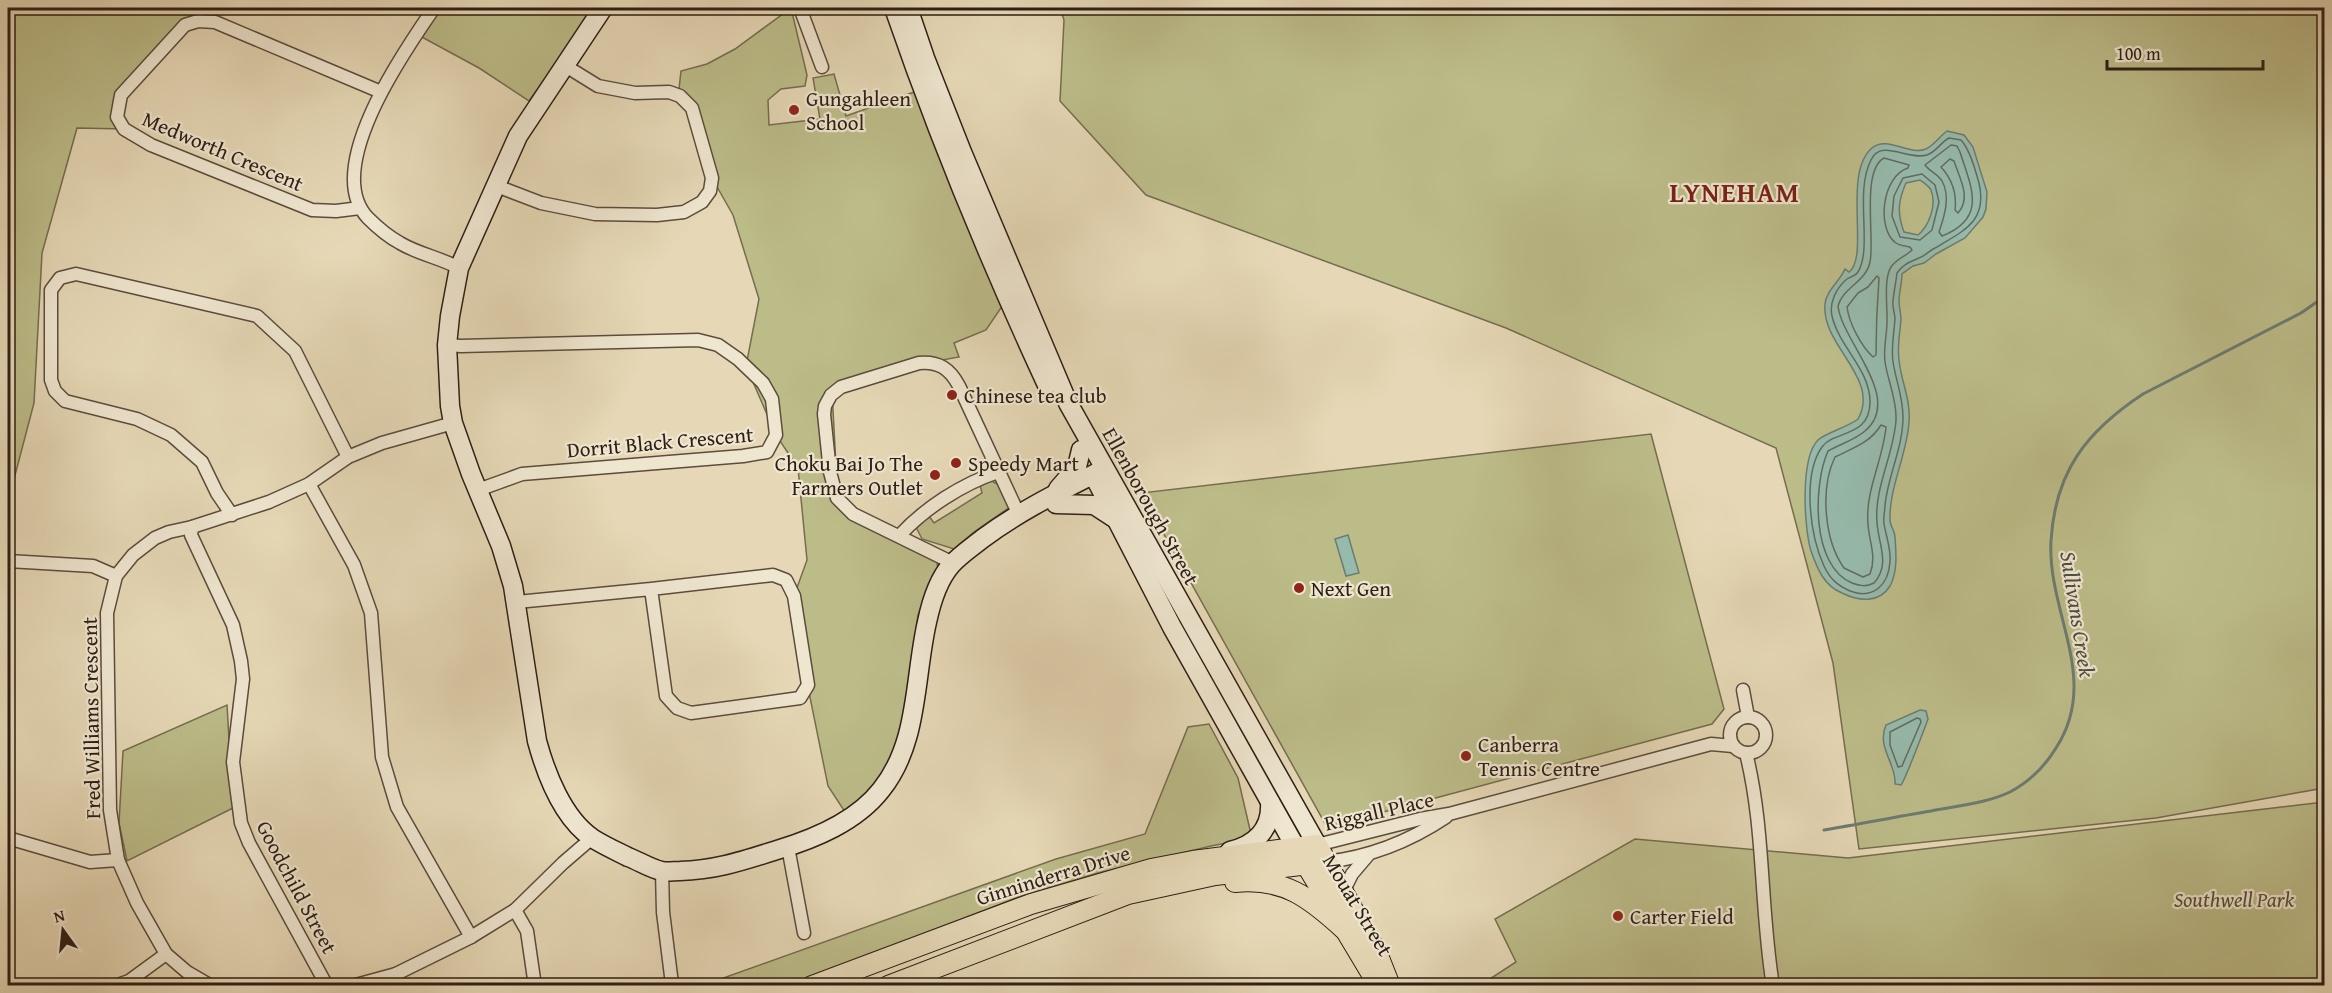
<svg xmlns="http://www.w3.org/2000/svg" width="2332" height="993" font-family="'Gentium Book Plus',serif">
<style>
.green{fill:#bcbc89;stroke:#746d4f;stroke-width:1.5}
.water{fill:#96baac;stroke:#6c7c70;stroke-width:1.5;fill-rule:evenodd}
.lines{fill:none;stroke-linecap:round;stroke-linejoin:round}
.shore{stroke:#626c60;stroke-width:1.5}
.stream{stroke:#6c7c70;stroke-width:3}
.street-casing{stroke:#5b4c3d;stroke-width:15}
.secondary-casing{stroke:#2d1e15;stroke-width:21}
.primary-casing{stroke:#2d1e15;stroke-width:22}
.street{stroke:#efe6d0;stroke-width:12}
.secondary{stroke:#efe6d0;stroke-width:18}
.primary{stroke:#e6d8b6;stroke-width:20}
.poi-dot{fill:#8f2418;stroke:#efe6d0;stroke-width:2}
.labels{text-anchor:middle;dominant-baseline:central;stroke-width:4.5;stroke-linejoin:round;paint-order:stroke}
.poi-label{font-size:21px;fill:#2d1e15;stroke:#efe6d0;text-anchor:start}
.street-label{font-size:21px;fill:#2d1e15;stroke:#efe6d0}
.park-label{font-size:21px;font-style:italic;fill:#584d38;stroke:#efe6d0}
.water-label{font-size:22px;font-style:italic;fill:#4c4d42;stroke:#efe6d0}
.district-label{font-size:27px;font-weight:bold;letter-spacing:1.5px;fill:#7a1f14;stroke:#efe6d0}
</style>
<rect width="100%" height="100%" fill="#e6d8b6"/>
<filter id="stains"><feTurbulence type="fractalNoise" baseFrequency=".00333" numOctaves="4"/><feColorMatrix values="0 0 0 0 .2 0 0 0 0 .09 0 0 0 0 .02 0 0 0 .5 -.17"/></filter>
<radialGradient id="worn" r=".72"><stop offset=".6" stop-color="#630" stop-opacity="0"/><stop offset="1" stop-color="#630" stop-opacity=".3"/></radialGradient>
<!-- green -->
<g class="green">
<polygon points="8,8 193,8 195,17 121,95 124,129 77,128 42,253 34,403 8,502"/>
<polygon points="441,8 581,8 591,14 529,101 479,68 420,36"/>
<polygon points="791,8 807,75 805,86 781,89 768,100 769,125 820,119 813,78 834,74 846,116 917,91 1003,305 986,330 954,343 959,357 931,362 832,391 838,503 936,557 938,569 918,615 902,734 881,777 867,794 845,812 828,786 800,648 794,596 807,560 798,468 776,435 746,366 759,299 733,215 712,178 699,133 679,89 681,71 707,64 735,49"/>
<polygon points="1060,8 2324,8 2324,788 2156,818 1859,849 1833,663 1776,448 1506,328 1146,195 1060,101 1064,20"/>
<polygon points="1651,434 1724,709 1712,724 1327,827 1141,493"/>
<polygon points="990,480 999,485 1010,507 974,532 954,549 922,539 916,527 929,516 934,523 982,493 980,485"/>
<polygon points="227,705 233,808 127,861 119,823 123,751"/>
<polygon points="1209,724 1238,778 1251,834 1242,840 1211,846 1098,873 1019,897 792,985 701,986 1056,859 1145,834 1188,727"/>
<polygon points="2324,802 2324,985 1479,986 1516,962 1495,919 1635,839 1848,858"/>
</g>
<!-- water -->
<g class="water">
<path d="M 1947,131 L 1964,135 L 1973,147 L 1987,192 L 1986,209 L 1983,217 L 1965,238 L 1936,254 L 1924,263 L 1913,266 L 1902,274 C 1902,283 1899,292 1899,301 C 1899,307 1901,313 1901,319 C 1900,333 1897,346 1899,360 C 1901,381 1911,400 1909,422 C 1907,455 1889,487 1890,520 C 1890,526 1895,531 1895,537 C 1896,552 1898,571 1890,586 C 1879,604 1858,601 1842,593 C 1824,586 1817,568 1811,551 C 1804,528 1800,458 1818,440 C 1825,433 1848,427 1858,419 C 1881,378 1821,346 1825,304 C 1826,291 1840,281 1845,269 L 1849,272 C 1870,257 1842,173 1872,148 C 1887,135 1909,156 1926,149 C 1934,145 1940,136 1947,131 ZM 1920,180 C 1924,183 1929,186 1931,190 C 1937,205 1929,226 1918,235 L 1904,232 C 1897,213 1898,201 1906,183 Z"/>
<polygon points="1348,535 1359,573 1346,576 1335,539"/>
<path d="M 1920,710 L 1926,711 L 1928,719 C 1924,730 1905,780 1901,785 L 1895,784 C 1897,765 1876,747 1886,725 Z"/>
</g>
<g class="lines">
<!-- shore -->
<g class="shore">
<path d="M 1949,138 L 1961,140 C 1970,150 1975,169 1979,183 C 1988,222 1963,231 1935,248 C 1929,251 1925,256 1919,258 C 1910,262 1903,264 1897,273 C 1896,282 1894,291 1893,301 C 1892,307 1895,313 1895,319 C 1894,333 1891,348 1893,362 C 1896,381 1903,397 1903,417 C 1903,448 1888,475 1885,505 C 1885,511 1883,518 1884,524 C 1886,536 1891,548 1890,561 C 1889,584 1874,600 1850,591 C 1837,585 1830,579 1824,566 C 1810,536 1802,475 1822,447 C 1834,430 1870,438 1870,402 C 1870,369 1839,347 1832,316 C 1829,303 1836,288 1847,279 C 1851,276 1855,277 1858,272 C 1873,247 1854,193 1871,160 C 1881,138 1908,161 1927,155 C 1936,152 1941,142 1949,138 Z"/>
<path d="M 1951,145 L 1957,146 L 1960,152 C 1971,187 1988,218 1942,236 L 1939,232 C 1944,217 1951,197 1942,181 C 1938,174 1929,171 1925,165 Z"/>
<path d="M 1884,158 L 1909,165 L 1908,168 C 1882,176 1876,229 1896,243 C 1900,246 1906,246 1910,247 L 1912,250 C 1906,256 1896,259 1891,267 C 1884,278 1887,304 1887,316 C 1888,331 1883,346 1885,362 C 1888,382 1897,399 1896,420 C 1894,454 1874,488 1877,522 C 1878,544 1891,564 1874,583 C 1866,587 1860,586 1852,583 C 1811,566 1813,485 1828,451 C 1840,444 1855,440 1865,431 C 1904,398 1842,342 1838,306 C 1843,287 1866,282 1870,262 C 1875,239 1861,170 1884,158 Z"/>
<path d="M 1950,159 L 1954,161 C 1959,177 1972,198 1958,213 L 1955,210 C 1957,193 1952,179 1941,167 Z"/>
<polygon points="1922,174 1935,185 1939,202 1932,230 1920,240 1900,237 1892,216 1894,196 1903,178"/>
<path d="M 1877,276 L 1879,278 C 1877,304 1876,329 1876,355 L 1873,357 C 1861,346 1849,323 1847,307 L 1858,293 L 1868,287 Z"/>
<path d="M 1881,425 L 1886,427 C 1883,460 1865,491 1868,524 C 1869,542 1877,556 1870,574 L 1863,577 L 1844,568 C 1824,540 1820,488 1835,457 C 1853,448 1870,443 1881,425 Z"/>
<polygon points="1917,718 1920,719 1921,722 1902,766 1898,767 1890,745 1890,732"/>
</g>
<!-- stream -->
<path class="stream" d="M 1824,830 C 1860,824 1895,817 1931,811 C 1957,806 1987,803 2010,792 C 2029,782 2045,766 2056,748 C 2101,679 2047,613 2051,541 C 2055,471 2087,431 2143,394 L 2301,313 L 2324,297"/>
<defs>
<g id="street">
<path d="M 434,8 C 405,50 321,169 368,218 C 376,226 389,237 400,243 C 418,254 441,258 459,268"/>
<polyline points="800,8 822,67"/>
<polyline points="494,185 541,203 595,214 657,215 684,212 702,202 710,191 712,178 692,108 680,96 669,92 635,93 598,86 564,65"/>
<polyline points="360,208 336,211 312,210 151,145 124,129 117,117 121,95 185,25 198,21 215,22 381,92"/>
<polyline points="447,345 461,346 698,340 718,345 738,359 763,383 772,399 776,435 767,452 743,456 522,474 478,490"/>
<polyline points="309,484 354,565 371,613 382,757 397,807 471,937"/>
<polyline points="232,515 217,493 202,462 171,435 137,419 65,401 55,391 51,380 51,290 60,278 76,274 257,316 295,351 348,457"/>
<polyline points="192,527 191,535 233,625 241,661 243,679 233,762 241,823 249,843 327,986"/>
<path d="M 900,535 C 925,508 962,484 998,472"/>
<polyline points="8,561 93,566 116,576"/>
<path d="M 953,563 L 853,514 L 837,498 L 830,472 L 824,414 L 825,406 L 831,395 L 841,387 L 919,363 C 939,361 950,369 959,386 L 1019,515"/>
<polyline points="517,602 651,589 773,575 786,580 794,596 808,685 800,698 691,713 677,708 666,696 651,589"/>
<polyline points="1743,690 1748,717"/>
<circle cx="1748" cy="735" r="18"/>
<path d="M 1746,753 C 1765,829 1760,908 1773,986"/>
<polyline points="8,838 90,862 118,860"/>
<polyline points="1317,845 1420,819 1449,814 1711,744 1733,746"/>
<polyline points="788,847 804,933"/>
<path d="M 1326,862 C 1370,857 1410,841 1446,817"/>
<polyline points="662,871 663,912 672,984"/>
<polyline points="1343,892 1352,874 1369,854"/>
<polyline points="515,910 527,931 535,986"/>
<polyline points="396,974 398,986"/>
<polyline points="115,986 129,981 166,954"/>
<polyline points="211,986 187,972 166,954 137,903 118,860 110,810 107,613 116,576 133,555 155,538 169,532 192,527 269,502 309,484 348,457 382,443 453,423"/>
<polyline points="352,986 396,974 471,937 515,910 563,863 592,838"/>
</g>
<g id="secondary">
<path d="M 603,8 L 518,136 L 459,268 L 450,316 L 447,345 L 450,406 L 453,423 L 471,474 L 501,546 L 513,586 L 537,741 C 546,774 563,818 592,838 C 603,845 616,851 628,857 C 639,861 651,869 662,871 C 667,872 674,871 680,871 C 716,870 742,861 777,850 C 814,839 856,822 881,790 C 919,743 914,679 927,622 C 931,603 938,580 951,565 C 960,555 972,547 982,539 C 1021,510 1061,491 1104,469"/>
<path d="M 894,8 C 938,136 990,262 1047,385"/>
<polyline points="908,8 925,58 962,152 1068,403 1317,845"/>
<polyline points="1094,476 1172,627 1296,848"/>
<polyline points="1058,489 1077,467 1081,450"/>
<polyline points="1056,504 1094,505 1114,518"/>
<path d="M 1230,851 C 1255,845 1272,830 1270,802"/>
</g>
<g id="primary">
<polyline points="1300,854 1379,986"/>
<path d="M 1235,882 C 1284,877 1310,898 1344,929"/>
<polyline points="812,986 1031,904 1151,869 1193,861 1317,845 1377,953 1390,986"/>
<polyline points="888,986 1128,894 1215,875 1326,862"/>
</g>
</defs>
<!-- street casing -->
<use href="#street" class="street-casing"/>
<!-- secondary casing -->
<use href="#secondary" class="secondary-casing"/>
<!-- primary casing -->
<use href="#primary" class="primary-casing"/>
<!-- street -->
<use href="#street" class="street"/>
<!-- secondary -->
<use href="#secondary" class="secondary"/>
<!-- primary -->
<use href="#primary" class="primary"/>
</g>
<!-- markers -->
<g class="poi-dot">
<circle cx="794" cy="110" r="6"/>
<circle cx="952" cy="395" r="6"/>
<circle cx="956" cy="463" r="6"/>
<circle cx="935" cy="475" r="6"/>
<circle cx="1299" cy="588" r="6"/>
<circle cx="1466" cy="756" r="6"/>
<circle cx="1618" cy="916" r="6"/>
</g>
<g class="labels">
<!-- poi labels -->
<g class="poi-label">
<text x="806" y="98">Gungahleen<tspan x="806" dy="24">School</tspan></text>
<text x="964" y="395">Chinese tea club</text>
<text x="923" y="463" text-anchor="end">Choku Bai Jo The<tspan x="923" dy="24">Farmers Outlet</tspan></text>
<text x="968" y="463">Speedy Mart</text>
<text x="1311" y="588">Next Gen</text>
<text x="1478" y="744">Canberra<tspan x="1478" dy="24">Tennis Centre</tspan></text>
<text x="1630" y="916">Carter Field</text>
</g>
<!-- street labels -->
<g class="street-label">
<text transform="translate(223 151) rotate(23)">Medworth Crescent</text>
<text transform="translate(660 442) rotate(-5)">Dorrit Black Crescent</text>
<text transform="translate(1151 506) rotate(61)">Ellenborough Street</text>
<text transform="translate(91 718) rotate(-91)">Fred Williams Crescent</text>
<text transform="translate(1379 811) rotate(-13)">Riggall Place</text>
<text transform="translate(1053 875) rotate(-17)">Ginninderra Drive</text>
<text transform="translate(297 887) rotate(62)">Goodchild Street</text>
<text transform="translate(1358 905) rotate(59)">Mouat Street</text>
</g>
<!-- park labels -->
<g class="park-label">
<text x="2234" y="899">Southwell Park</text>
</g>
<!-- water labels -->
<g class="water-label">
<text transform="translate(2078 614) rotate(81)">Sullivans Creek</text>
</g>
<!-- district labels -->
<g class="district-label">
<text x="1735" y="192">LYNEHAM</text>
</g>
</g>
<!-- margin -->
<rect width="2332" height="993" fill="none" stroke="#e6d8b6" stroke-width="30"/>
<rect x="9" y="9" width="2314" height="975" fill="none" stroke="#2d1e15" stroke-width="3"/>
<rect x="15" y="15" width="2302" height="963" fill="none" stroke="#2d1e15" stroke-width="1.5"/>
<!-- north arrow -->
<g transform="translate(63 930) rotate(345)" stroke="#efe6d0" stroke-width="4.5" paint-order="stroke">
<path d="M0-4.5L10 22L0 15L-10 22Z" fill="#2d1e15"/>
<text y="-9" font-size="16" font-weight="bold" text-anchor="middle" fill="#2d1e15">N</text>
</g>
<!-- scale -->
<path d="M2107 60v9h156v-9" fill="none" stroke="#2d1e15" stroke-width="3"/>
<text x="2116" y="60" font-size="18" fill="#2d1e15" stroke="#efe6d0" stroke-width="4.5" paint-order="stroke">100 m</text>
<rect width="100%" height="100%" filter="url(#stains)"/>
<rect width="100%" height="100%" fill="url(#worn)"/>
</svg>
